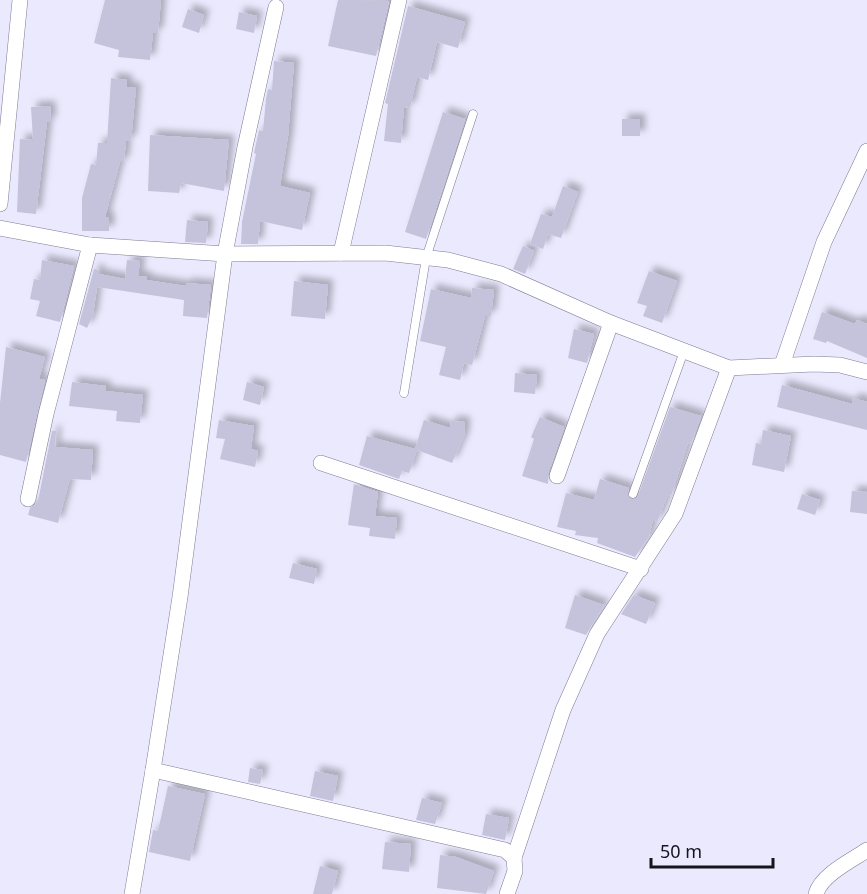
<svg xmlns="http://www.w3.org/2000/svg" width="867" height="894" font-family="'Noto Sans',sans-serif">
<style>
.building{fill:#c5c2dc;filter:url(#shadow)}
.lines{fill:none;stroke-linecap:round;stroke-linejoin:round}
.lane-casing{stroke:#7e7b93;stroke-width:9}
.street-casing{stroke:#7e7b93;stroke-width:16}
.lane{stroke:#fff;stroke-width:8}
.street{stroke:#fff;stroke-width:15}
</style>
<defs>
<filter id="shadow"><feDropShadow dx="5.5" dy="-5.5" stdDeviation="3" flood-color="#0004"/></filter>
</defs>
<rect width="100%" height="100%" fill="#ebe9fe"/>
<!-- building -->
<g class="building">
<polygon points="105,0 161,0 158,33 153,33 150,60 118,57 119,50 94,43"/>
<polygon points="338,0 389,1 376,56 328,46"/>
<polygon points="408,6 465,22 458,48 437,42 428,80 417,77 410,108 404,107 401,143 384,141 388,104 385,103"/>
<polygon points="188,9 204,15 199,33 182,27"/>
<polygon points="239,12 257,16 254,33 236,29"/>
<polygon points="274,61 294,63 288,136 280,186 310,193 302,230 260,221 258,244 241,244 242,222 256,154 254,153 259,130 263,131 266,99 268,89 272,90"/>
<polygon points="111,78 127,80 127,87 136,88 131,141 126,140 124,162 120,162 105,217 109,217 109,231 82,231 82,198 91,164 96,165 98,143 107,143"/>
<polygon points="50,106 51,122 47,122 36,214 17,212 20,139 33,140 31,107"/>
<polygon points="443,112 465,119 426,239 405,232"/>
<rect x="622" y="119" width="18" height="17"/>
<polygon points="150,135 229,140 224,191 181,183 179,193 148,191"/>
<polygon points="563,186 578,192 561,238 548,234 543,249 530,244 541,214 552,217"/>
<polygon points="187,220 208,222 206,243 185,242"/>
<polygon points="523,246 534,251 525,274 513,269"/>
<polygon points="42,260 74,266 60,322 36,316 40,301 30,299 34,279 40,280"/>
<polygon points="127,260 140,261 138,276 147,277 146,280 186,286 186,283 211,285 207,318 183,316 184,300 97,287 93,315 87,328 79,324 94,269 99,270 99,274 125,279"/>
<polygon points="649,271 677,281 662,323 643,316 647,306 637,303"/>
<polygon points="294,281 328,285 325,319 291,316"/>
<polygon points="472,288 494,290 491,316 485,316 472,365 464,363 460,380 439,375 446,347 420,341 431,289 471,298"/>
<polygon points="822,312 855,324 857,320 867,324 867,358 827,341 826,343 813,339"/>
<polygon points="574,329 594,334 587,363 568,358"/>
<polygon points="6,347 45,357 39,379 45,380 26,462 0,455 0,403"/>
<polygon points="515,373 537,375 535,394 514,392"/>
<polygon points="72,382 106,386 105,391 143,395 140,423 116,421 117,411 69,406"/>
<polygon points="247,382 264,387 260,405 243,400"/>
<polygon points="782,385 852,404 853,398 867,402 867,430 777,407"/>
<polygon points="670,407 701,416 691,444 688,443 671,496 668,494 657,522 653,520 649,536 635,557 597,543 598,538 575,535 576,531 557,527 566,493 594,500 600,479 629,488 628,497 637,498"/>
<polygon points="540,417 564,427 548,473 548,484 522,476 534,439 531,437"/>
<polygon points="219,420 254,426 251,449 258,451 255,467 220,459 225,439 216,438"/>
<polygon points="424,420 450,428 451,421 465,422 464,436 452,463 417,450 409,473 402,471 399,479 359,465 367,436 415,449"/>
<polygon points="763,430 791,436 784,472 752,465 756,443 761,444"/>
<polygon points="52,431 56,431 55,447 93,450 91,480 70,479 58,523 28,515 30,508 38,501"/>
<polygon points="354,484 378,492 375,516 397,518 395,539 369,536 370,528 348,525"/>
<polygon points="852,491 867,492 867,514 850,512"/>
<polygon points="802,494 820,500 815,515 797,509"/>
<polygon points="293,563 317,569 314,584 289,578"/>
<polygon points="575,595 604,605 586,635 565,628"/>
<polygon points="634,595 655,603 646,624 621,614"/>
<polygon points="250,768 263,770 260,784 248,782"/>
<polygon points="315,771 338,776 333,801 310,796"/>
<polygon points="168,786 205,794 190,861 149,852 153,830 158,831"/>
<polygon points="422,798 442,803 435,824 416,820"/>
<polygon points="486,814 509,818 505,840 482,835"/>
<polygon points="385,842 411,844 409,872 382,869"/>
<polygon points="440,855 456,857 494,871 486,894 437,888"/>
<polygon points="320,866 338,871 332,894 313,894"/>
</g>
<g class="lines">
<defs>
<g id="lane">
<polyline points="404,393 426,258 473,114"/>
<polyline points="633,494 684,351"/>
</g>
<g id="street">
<polyline points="276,7 245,147 225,254 180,597 153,770 505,850 514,858 515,871 507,894"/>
<polyline points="0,204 20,0"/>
<polyline points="0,228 90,245 225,254 385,253 448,260 501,274 611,323 729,368 814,364 840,365 867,372"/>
<polyline points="341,253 399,0"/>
<polyline points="782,365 824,242 867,151"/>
<polyline points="321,463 641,569"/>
<polyline points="557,476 611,323"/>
<polyline points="28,499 46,414 90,245"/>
<polyline points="514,858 563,710 597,634 675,514 729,368"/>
<polyline points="132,894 153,770"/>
<path d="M 816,894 C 821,875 852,860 867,850"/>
</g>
</defs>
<!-- lane casing -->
<use href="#lane" class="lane-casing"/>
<!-- street casing -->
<use href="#street" class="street-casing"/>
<!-- lane -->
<use href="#lane" class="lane"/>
<!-- street -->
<use href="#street" class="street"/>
</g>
<!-- scale -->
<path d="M651 858v9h122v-9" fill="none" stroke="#15141d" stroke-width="3"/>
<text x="660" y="858" font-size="18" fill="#15141d" stroke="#ebe9fe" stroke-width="4.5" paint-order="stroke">50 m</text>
</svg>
